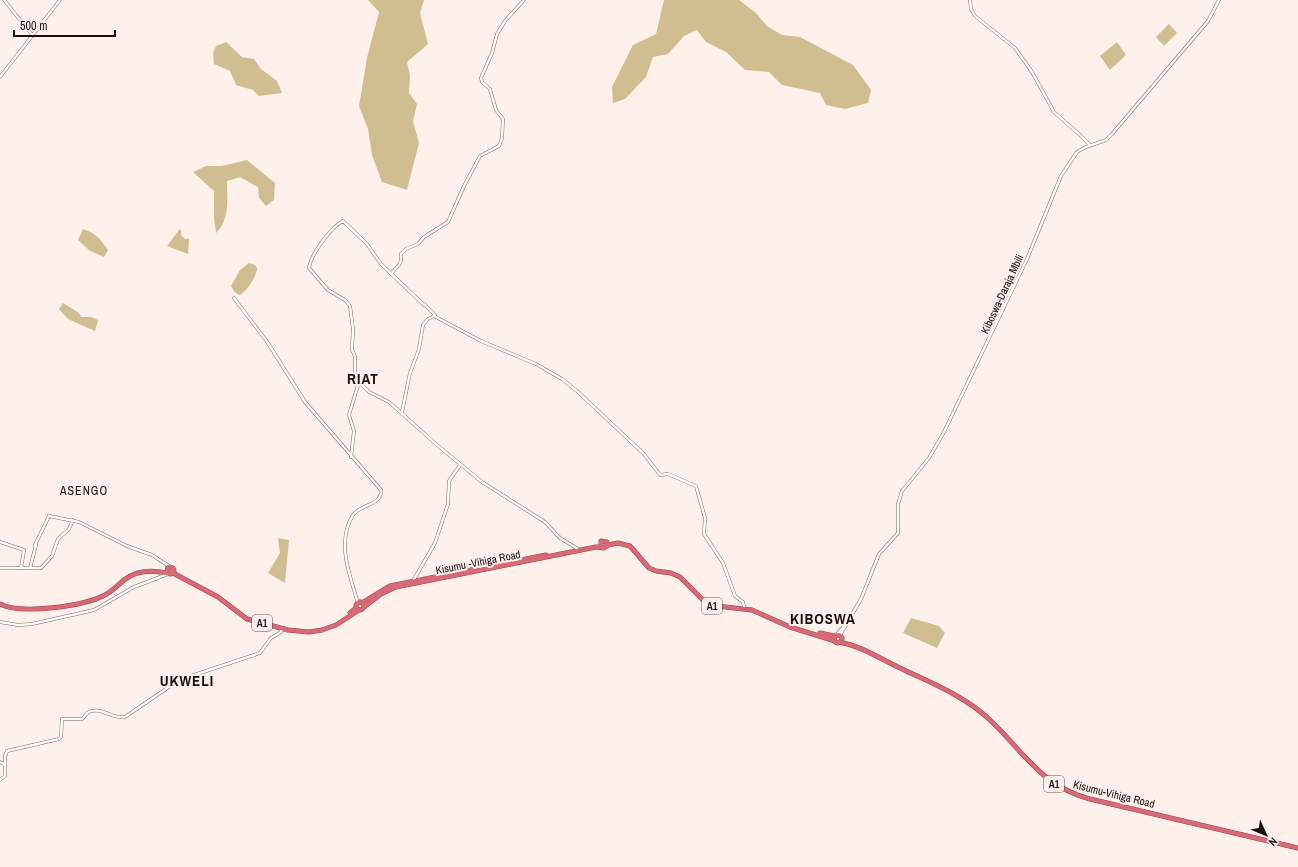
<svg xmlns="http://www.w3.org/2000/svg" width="1298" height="867" font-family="'Archivo Narrow',sans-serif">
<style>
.green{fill:#d0be91}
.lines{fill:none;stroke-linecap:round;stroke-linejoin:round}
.secondary-casing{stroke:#84665d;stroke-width:3.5}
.highway-casing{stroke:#964950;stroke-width:5}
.secondary{stroke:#fff;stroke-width:2.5}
.highway{stroke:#d96976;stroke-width:4}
.labels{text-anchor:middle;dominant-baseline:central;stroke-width:4;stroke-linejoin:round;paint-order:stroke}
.shield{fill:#fef0eb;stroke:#5e524e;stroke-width:1}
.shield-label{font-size:10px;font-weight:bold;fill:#190e0a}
.street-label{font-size:11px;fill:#190e0a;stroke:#fef0eb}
.neighbourhood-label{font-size:12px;letter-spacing:1px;fill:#190e0a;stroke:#fef0eb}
.district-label{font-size:15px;font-weight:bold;letter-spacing:1px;fill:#190e0a;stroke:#fef0eb}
</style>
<rect width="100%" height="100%" fill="#fef0eb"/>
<!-- green -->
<g class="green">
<polygon points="368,0 424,0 420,13 428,44 407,62 410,76 409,93 417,104 413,121 419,143 407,190 382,182 372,155 368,129 359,106 367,58 379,12"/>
<polygon points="664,0 739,0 756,13 767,26 782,35 800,37 853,65 871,90 868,103 845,109 826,105 820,93 782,85 769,72 745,70 726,52 706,42 697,30 684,36 668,54 653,57 646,77 625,99 613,103 612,87 633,45 656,34"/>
<polygon points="1169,24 1177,33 1164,46 1156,37"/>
<polygon points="226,42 242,57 254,59 261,69 277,81 282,93 259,96 253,90 236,85 230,71 214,64 213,53 216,46"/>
<polygon points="1117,42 1126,55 1110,70 1100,56"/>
<path d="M 247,160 L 275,183 L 274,200 L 266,206 L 259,198 L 258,187 L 240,177 L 227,181 C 227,199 230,220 216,233 L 214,218 L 214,191 L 193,172 L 206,166 L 222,166 Z"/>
<path d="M 83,229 C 96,233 101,240 108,250 L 104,257 L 90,251 L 78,240 Z"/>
<polygon points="180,229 181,230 181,235 185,239 189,239 188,254 167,246"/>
<path d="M 249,263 L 255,265 L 257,268 C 257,276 247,292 239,295 L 234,291 L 231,286 L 240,270 Z"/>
<polygon points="63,303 79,313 81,317 91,317 98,320 95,331 68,319 59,309"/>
<polygon points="278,538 289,540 285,583 268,573 280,553"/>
<polygon points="911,618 939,626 945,633 937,648 903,633"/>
</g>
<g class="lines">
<defs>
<g id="secondary">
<polyline points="4,0 33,36"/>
<polyline points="970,0 971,9 975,16 1015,48 1032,72 1054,112 1080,135 1090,145"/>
<polyline points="0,77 60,0"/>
<path d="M 391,274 C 397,265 402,267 401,254 L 406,249 L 418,244 L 424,237 L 448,222 L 464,186 L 480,156 L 499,146 L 502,138 L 503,119 L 496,110 L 490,89 L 482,82 L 481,78 L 492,53 L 497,34 L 505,21 L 524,0"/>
<path d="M 234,298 L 268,343 L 305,402 L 381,490 C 382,506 360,504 353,515 C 336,542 350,576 358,603"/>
<polyline points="424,304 435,315"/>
<polyline points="357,380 369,392 389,402 437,445 482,482 545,522 560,538 578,549"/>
<polyline points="402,412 410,373 419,349 423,325 428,319 434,316 481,341 536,364 562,379 577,391 644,454 660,475 668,474 696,486 705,518 704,534 723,563 735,596 743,602 744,607"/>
<path d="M 351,457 L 354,431 L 349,415 L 358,385 L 355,373 L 355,356 L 352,350 L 353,329 L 350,306 L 345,300 L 328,290 L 309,268 C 311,254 331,227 343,221 L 367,244 L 381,264 L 424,305"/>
<polyline points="0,542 24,550 21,568"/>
<polyline points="35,545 49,516 79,522 127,546 152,555 169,566"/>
<polyline points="0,568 41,568 52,556 58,539 69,529 73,520"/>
<polyline points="30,568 36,545"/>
<polyline points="413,581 435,543 448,504 449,481 460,465"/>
<polyline points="0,622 18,625 32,624 94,610 134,587 168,574"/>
<polyline points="836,635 845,625"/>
<polyline points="840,635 861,599 879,554 898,533 898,504 902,491 929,458 944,432 1027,259 1061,176 1077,152 1086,147 1106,140 1112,134 1208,21 1219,0"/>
<polyline points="0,762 4,764"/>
<path d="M 0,780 L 5,776 L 5,756 L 7,751 L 59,739 L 61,737 L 62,719 L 82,719 C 85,717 86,713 89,712 C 101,706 113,720 125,717 L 179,680 L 260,653 L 271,638 L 281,632 L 282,629"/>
</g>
<g id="highway">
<polyline points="608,545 618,543 630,546 649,568 656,571 671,573 680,577 708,605 752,610 790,627 835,641"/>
<polyline points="173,573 218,597 247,619 288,630 309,632 322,630 336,625 359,610"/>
<circle cx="360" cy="606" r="4"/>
<polyline points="362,603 390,586 546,555"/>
<path d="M 0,604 C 21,615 84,606 105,595 C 112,591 118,585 124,580 C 138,569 155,570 171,574 L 174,571 L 173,568 L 168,567 L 167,572"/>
<polyline points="364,607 381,594 396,587 596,547 604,548 607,546 607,542 601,541 601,547"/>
<polyline points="350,613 356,608"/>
<polyline points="820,633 834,636"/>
<circle cx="838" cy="639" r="4"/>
<path d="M 839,642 C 862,646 880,659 900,668 C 931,683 965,696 990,720 C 1024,752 1041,786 1090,799 L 1298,848"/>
</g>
</defs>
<!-- secondary casing -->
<use href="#secondary" class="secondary-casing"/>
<!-- highway casing -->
<use href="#highway" class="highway-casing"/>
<!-- secondary -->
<use href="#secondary" class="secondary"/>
<!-- highway -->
<use href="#highway" class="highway"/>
</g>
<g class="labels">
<!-- shield labels -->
<g class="shield">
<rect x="702" y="598" width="20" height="16" rx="3"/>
<rect x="252" y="615" width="20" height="16" rx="3"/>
<rect x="1044" y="776" width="20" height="16" rx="3"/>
</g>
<g class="shield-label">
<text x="712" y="606">A1</text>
<text x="262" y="623">A1</text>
<text x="1054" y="784">A1</text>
</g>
<!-- street labels -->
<g class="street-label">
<text transform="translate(1002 294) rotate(-65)">Kiboswa-Daraja Mbili</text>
<text transform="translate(478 562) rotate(-11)">Kisumu -Vihiga Road</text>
<text transform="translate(1114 794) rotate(14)">Kisumu-Vihiga Road</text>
</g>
<!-- neighbourhood labels -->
<g class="neighbourhood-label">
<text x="84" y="491">ASENGO</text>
</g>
<!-- district labels -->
<g class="district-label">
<text x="363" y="378">RIAT</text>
<text x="823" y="618">KIBOSWA</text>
<text x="187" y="680">UKWELI</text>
</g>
</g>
<!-- north arrow -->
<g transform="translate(1266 835) rotate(134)" stroke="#fef0eb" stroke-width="3" paint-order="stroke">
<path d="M0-3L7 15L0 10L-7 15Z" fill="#190e0a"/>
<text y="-6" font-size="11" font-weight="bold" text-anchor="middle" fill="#190e0a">N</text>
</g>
<!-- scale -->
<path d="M14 30v6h101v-6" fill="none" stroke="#190e0a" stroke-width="2"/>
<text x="20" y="30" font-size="12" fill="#190e0a" stroke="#fef0eb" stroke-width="3" paint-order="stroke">500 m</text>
</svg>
